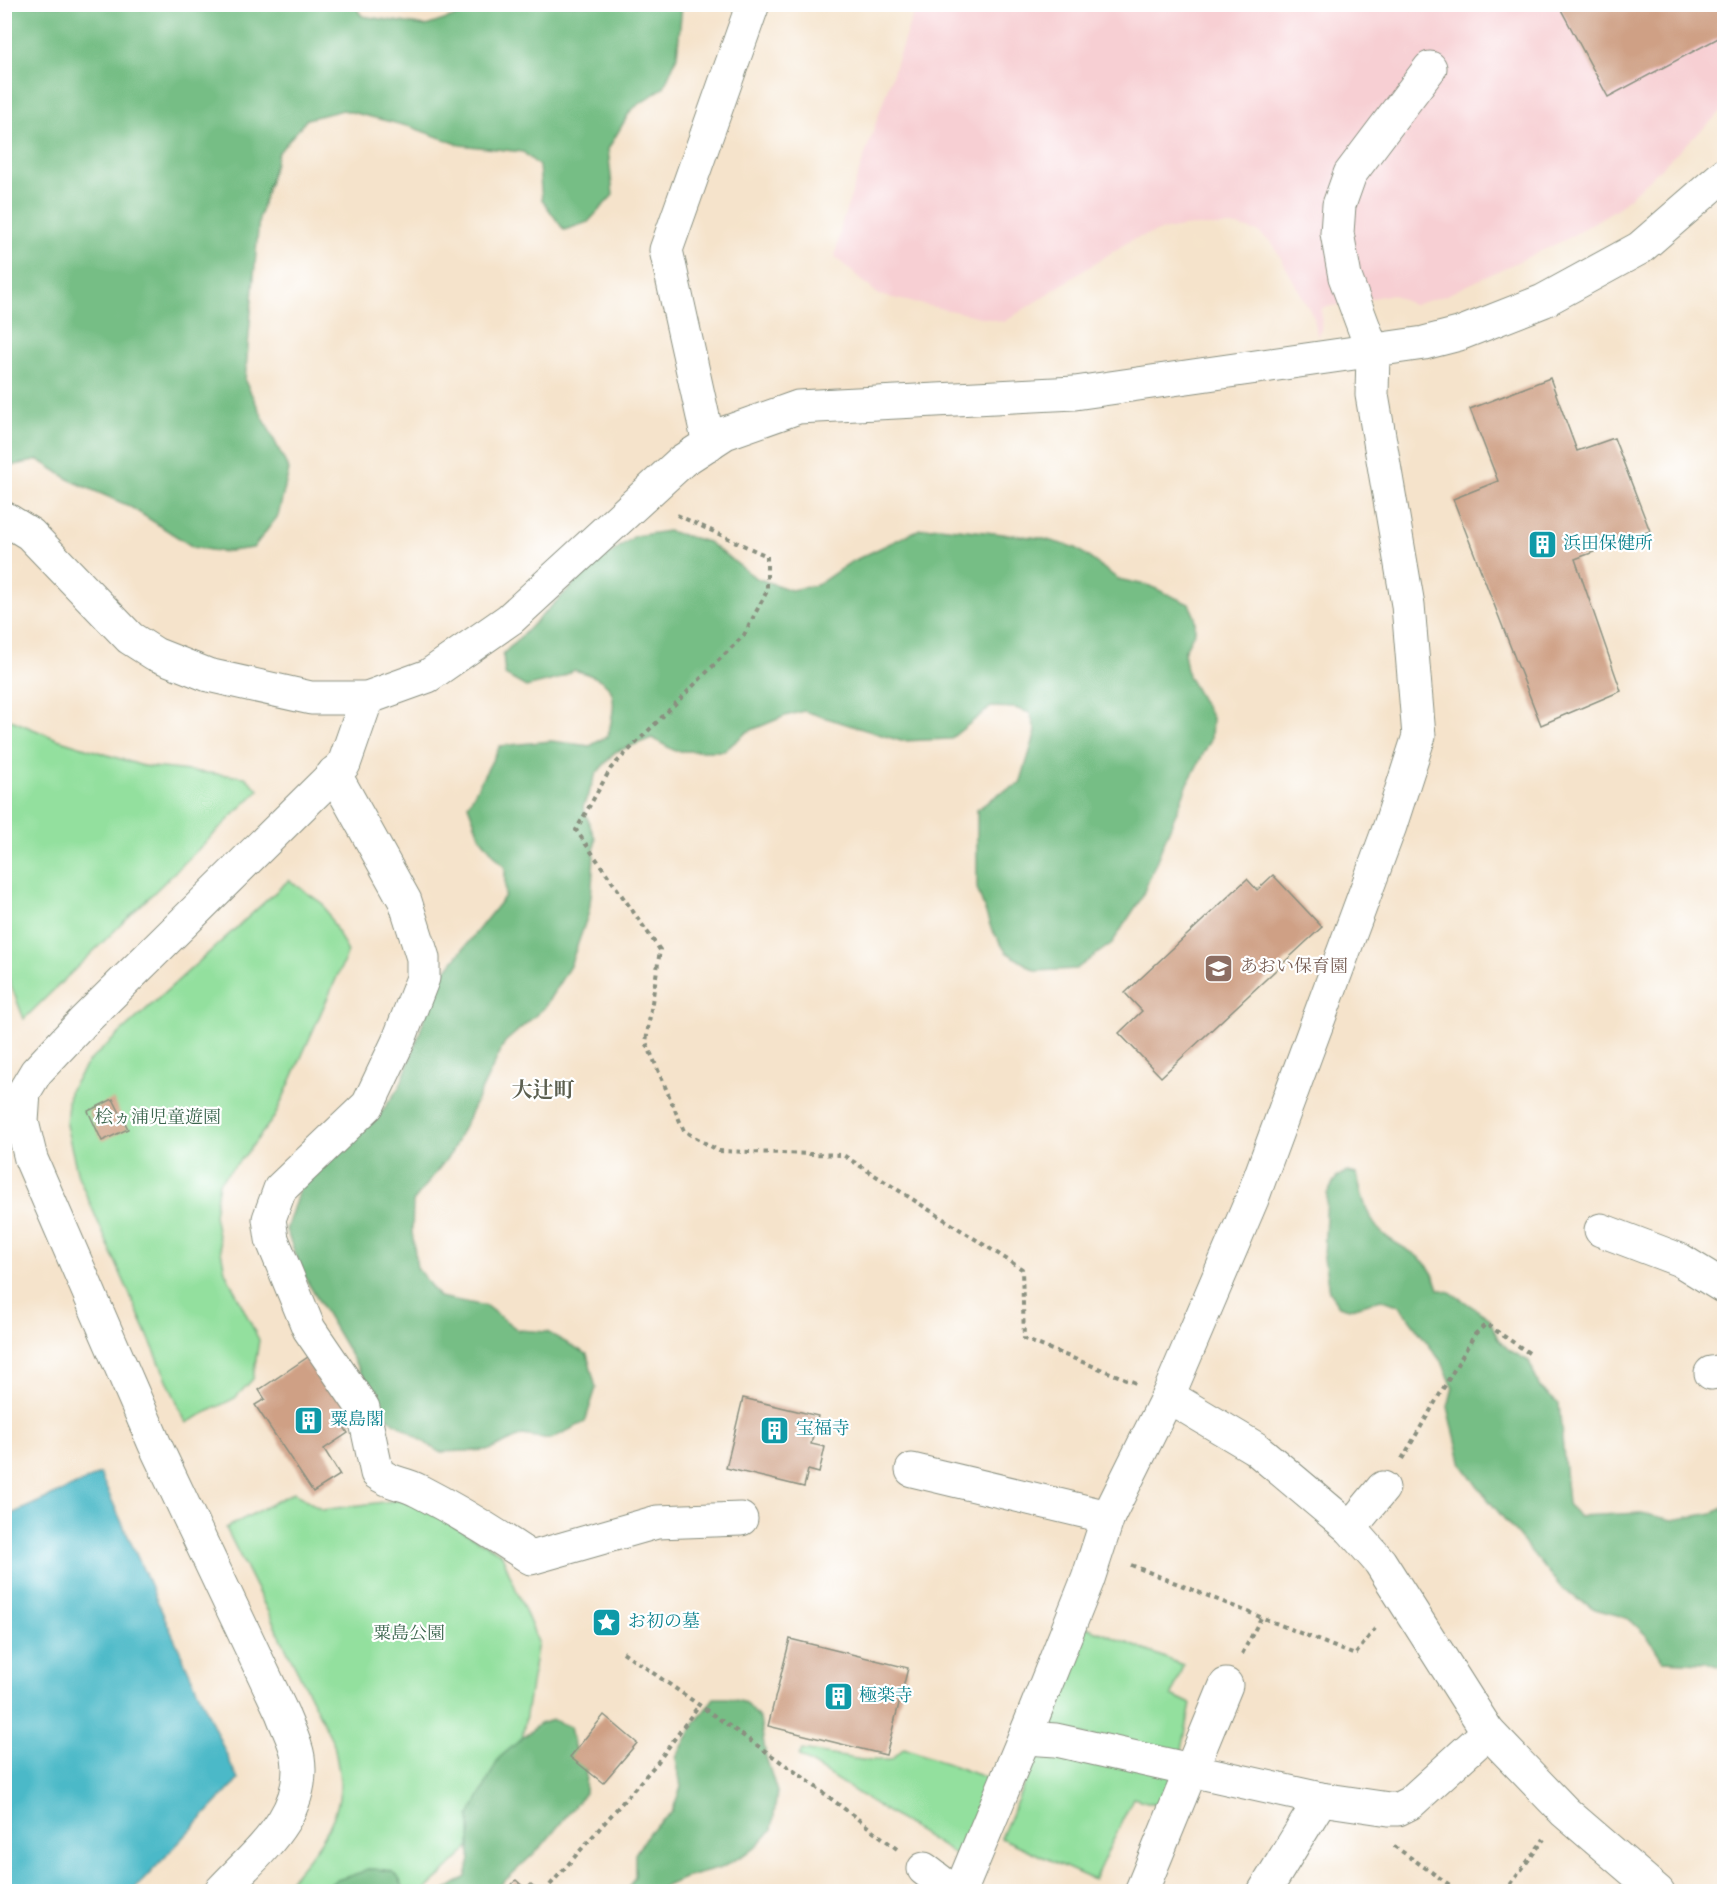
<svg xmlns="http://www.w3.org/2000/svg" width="1729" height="1896" font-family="'Sorts Mill Goudy','Noto Serif JP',serif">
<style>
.built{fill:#f7cfd3}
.green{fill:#93e09e;stroke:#598e69;stroke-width:1.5}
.forest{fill:#76be85;stroke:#4a7e5c;stroke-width:1.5}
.water{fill:#4cb9c8;stroke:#367b7e;stroke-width:1.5}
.building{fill:#cfa085}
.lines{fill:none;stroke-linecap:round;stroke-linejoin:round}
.minor-casing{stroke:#8a9080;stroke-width:35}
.path{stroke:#8a9080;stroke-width:4;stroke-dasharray:4.5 4.5;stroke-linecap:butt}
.minor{stroke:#fff;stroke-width:33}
.labels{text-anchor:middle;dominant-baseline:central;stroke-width:4.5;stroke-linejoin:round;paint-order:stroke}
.culture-label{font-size:18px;fill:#0d838f;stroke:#fff;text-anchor:start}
.education-label{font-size:18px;fill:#785e54;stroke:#fff;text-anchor:start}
.park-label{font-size:18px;fill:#3c664e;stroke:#fff}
.quarter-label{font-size:21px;font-weight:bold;fill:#5d6050;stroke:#fff}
</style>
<rect width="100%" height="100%" fill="#fff"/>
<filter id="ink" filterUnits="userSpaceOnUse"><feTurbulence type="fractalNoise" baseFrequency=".0167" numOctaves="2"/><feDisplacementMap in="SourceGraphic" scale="12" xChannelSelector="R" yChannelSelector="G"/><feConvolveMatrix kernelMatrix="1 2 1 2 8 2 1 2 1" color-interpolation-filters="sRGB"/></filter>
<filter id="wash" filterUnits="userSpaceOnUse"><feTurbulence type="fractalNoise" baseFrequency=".008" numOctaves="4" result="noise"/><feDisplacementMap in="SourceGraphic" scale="24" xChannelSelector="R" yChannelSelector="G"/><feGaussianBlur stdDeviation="1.35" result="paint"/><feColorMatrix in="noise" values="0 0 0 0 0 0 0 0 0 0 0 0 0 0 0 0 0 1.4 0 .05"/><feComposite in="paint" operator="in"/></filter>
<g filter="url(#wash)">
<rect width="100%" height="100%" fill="#f5e3cb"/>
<!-- built -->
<polygon class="built" points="916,5 1724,5 1724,109 1619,207 1567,239 1444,296 1413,305 1392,294 1322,308 1321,331 1317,336 1314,318 1273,244 1258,232 1237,226 1188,226 1159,231 1131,240 1004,322 879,295 835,257 842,222"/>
<!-- green -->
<g class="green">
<polygon points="4,717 57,739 143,766 245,777 259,790 24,1019 5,970"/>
<polygon points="289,880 323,904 348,952 275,1116 246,1154 219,1182 214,1215 225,1271 259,1340 253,1379 235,1398 186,1423 78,1176 66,1125 69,1092 87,1063"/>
<path d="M 294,1492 L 322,1510 L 406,1499 L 501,1553 L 538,1642 L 521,1745 L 471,1846 L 425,1891 L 280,1891 C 307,1861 342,1824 340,1782 C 339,1769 336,1756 334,1744 L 226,1528 Z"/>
<polygon points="1084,1626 1183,1665 1172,1695 1191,1704 1181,1755 1047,1727"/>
<polygon points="904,1748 995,1781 960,1858 799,1756 802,1750 862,1760 891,1760"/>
<polygon points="1039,1750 1181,1774 1165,1807 1133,1798 1094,1880 1001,1838"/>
</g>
<!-- forest -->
<g class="forest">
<polygon points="354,5 362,16 426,26 489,5 682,5 677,56 664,87 631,110 608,149 613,195 588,222 564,230 542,200 539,166 523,152 460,145 411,127 343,110 307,119 278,153 259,218 245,381 289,470 278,516 253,548 222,552 193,547 129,506 70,480 39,460 5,467 5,5"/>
<path d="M 939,527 L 1040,538 L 1076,548 L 1118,579 L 1150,586 L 1189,604 L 1195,617 L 1195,631 L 1184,652 L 1188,676 L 1212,718 L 1211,739 L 1189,781 L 1141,899 L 1112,943 L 1076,969 L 1036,971 L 1006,952 L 991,928 L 977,888 L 977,810 L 1000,793 L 1020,784 L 1036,732 L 1030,713 L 1015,708 L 991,707 L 950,739 L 901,741 L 804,711 L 785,716 L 747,732 L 724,751 L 675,751 L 652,738 L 615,752 L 596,774 L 583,807 L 595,838 L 592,886 L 589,912 L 570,966 L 544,1008 L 505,1042 L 451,1153 L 413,1202 L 412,1232 L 417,1268 L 439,1297 L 486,1306 L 518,1330 L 547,1332 L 587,1354 L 596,1388 L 585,1422 L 551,1439 L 522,1435 L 490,1450 L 439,1452 L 387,1417 L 304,1276 L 286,1230 L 300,1187 L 383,1110 L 400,1086 L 418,1038 L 435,984 L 505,896 L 505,868 L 480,837 L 468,805 L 500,746 L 551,741 L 590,746 L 608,736 C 618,693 618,682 574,670 L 558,679 L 526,687 L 505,675 L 503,654 L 589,569 L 635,536 L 668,531 L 708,542 L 756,578 L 791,590 L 817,585 L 851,562 L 920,529 Z"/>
<path d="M 1347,1172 L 1357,1174 C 1360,1189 1364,1207 1372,1220 C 1390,1252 1426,1244 1439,1289 L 1450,1292 L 1489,1318 L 1498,1339 L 1509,1350 L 1529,1361 L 1540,1388 L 1559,1404 L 1568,1504 L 1578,1516 L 1641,1513 L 1672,1520 L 1713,1513 L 1724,1508 L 1724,1668 L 1708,1663 L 1663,1661 L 1648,1637 L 1628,1618 L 1595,1609 L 1563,1590 L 1486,1497 L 1462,1465 L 1448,1407 L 1453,1387 L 1443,1364 L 1400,1306 L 1381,1299 L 1349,1309 L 1339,1306 L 1329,1292 L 1324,1258 L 1327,1194 L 1337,1177 Z"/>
<polygon points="714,1698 729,1698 746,1703 760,1719 766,1757 777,1792 772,1830 754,1849 721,1868 684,1878 655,1891 626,1891 635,1877 635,1854 650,1831 672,1812 681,1787 676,1758 695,1723"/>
<polygon points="553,1720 570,1727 575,1750 586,1769 585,1793 542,1846 496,1889 443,1892 466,1877 470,1859 470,1816 499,1758 539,1724"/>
<path d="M 371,1869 C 396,1870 395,1870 405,1891 L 317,1891 L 337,1880 Z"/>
</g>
<!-- water -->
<polygon class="water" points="100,1474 238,1780 133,1891 5,1891 5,1517"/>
<g id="blocks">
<!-- building -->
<g class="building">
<polygon points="1558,4 1724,4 1724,35 1608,97"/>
<polygon points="1550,378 1577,451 1614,438 1650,531 1575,559 1621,691 1541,725 1453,499 1498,481 1470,409"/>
<polygon points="1273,875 1322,927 1161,1077 1119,1033 1142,1011 1125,993 1247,879 1257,890"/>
<polygon points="113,1099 128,1129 102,1141 88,1111"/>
<polygon points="317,1351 360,1416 344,1427 348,1433 324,1449 340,1475 313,1492 255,1405 265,1399 259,1390"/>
<polygon points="743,1398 818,1416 811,1444 825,1447 819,1473 808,1470 804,1487 726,1468"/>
<polygon points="790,1639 908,1668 886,1755 768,1726"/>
<polygon points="604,1715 637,1743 603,1783 570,1757"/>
<polygon points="516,1880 526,1889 531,1884 540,1892 505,1892"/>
</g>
</g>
</g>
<g filter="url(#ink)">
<use href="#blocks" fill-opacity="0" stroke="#8a9080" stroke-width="1.5"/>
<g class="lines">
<defs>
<g id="minor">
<polyline points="709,444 666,250 753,4"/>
<polyline points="4,518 30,534 130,638 155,654 208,675 311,698 367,698 428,676 510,619 682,461 725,433 798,407 1075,393 1424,343 1459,334 1543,301 1640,248 1724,175"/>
<path d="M 334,773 L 405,901 L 423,958 L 423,978 L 398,1042 L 368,1105 L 280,1189 L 269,1219 L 272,1239 L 309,1329 L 363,1408 L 377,1473 C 393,1485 403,1482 419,1491 C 458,1511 495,1534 531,1558 L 657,1522 L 741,1519"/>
<polyline points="1601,1230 1680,1260 1724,1287"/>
<polyline points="1711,1373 1724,1371"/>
<polyline points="1168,1396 1255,1448 1350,1528 1380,1562 1488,1732 1565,1812 1658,1892"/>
<polyline points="912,1470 1108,1517"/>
<polyline points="1350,1528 1383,1488"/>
<polyline points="1025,1738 1056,1740 1321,1799 1389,1809 1398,1809 1410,1803 1488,1732"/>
<polyline points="924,1869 954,1892"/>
<path d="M 220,1892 C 255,1854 307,1816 298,1757 C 296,1743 287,1727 282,1713 L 155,1445 L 31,1159 L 22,1122 L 24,1092 L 36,1072 L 83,1022 L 344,764 L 367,698"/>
<polyline points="960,1892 1030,1724 1088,1579 1108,1517 1168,1396 1252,1199 1390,826 1419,736 1408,605 1372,395 1373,352 1345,277 1337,233 1339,205 1350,174 1430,68"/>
<polyline points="1141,1892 1226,1685"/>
<polyline points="1264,1892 1321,1799"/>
</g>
</defs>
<!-- minor casing -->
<use href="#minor" class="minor-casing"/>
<!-- path -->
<g class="path">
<polyline points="677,515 767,556 767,591 744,635 611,768 576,830 660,950 646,1042 684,1131 719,1151 843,1155 1022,1269 1024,1339 1136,1383"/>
<polyline points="1402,1459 1475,1334 1486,1324 1529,1353"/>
<polyline points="1131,1565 1355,1655 1377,1626"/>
<polyline points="623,1652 804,1778 897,1849"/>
<polyline points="1242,1654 1261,1618"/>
<polyline points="1394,1846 1460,1892"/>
<polyline points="550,1885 657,1763 699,1705"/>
<polyline points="1505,1892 1544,1839"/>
</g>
<!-- minor -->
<use href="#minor" class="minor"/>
</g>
</g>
<!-- icons -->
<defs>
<symbol id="building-square" viewBox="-11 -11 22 22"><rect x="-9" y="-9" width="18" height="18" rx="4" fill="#0f9aa8" stroke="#fff"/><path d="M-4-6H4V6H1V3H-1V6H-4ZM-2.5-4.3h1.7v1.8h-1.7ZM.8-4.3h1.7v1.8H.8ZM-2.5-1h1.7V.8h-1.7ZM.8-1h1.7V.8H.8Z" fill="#fff"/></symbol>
<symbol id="school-square" viewBox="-11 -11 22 22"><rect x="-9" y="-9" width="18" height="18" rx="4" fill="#8d6e63" stroke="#fff"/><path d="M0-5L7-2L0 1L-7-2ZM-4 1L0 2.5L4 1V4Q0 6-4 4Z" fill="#fff"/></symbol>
<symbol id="sight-square" viewBox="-11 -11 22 22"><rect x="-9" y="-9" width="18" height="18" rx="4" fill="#0f9aa8" stroke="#fff"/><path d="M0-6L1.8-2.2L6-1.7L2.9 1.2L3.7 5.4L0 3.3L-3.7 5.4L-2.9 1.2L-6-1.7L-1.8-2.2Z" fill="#fff"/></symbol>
</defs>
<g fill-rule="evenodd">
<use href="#building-square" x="1526" y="528" width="33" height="33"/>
<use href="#school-square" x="1202" y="952" width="33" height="33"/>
<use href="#building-square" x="292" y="1404" width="33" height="33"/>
<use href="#building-square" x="758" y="1414" width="33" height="33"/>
<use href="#sight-square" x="590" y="1606" width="33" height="33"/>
<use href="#building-square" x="822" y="1680" width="33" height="33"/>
</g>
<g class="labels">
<!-- culture labels -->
<g class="culture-label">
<text x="1563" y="545">浜田保健所</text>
<text x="330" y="1421">粟島閣</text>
<text x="796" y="1430">宝福寺</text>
<text x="628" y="1623">お初の墓</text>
<text x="859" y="1697">極楽寺</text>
</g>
<!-- education labels -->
<g class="education-label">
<text x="1240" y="968">あおい保育園</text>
</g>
<!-- park labels -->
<g class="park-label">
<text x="158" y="1119">桧ヵ浦児童遊園</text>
<text x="409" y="1635">粟島公園</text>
</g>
<!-- quarter labels -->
<g class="quarter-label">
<text x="543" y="1092">大辻町</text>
</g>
</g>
<!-- margin -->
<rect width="1729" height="1896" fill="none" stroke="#fff" stroke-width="24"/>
</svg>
